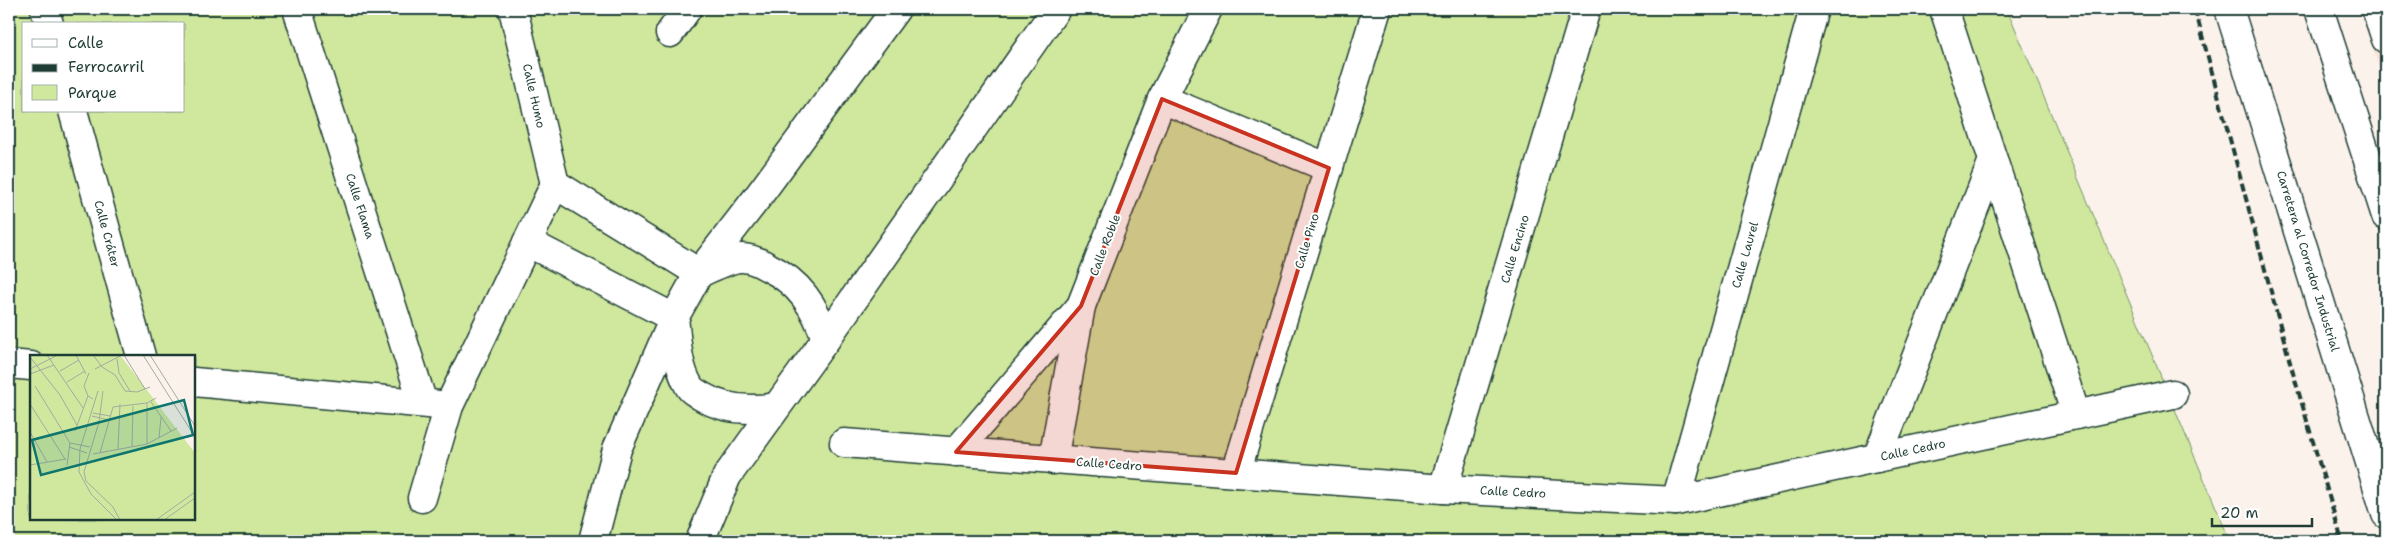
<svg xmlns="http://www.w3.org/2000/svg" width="2395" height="550" font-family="'Shantell Sans',sans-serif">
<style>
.built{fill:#f8e3d5}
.green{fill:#cfe89e;stroke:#779269;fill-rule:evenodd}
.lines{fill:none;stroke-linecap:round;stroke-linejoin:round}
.minor-casing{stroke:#1f3d34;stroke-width:31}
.minor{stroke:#fff;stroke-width:28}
.rail{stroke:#1f3d34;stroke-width:4;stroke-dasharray:8 4;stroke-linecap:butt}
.marked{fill:#c8321e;fill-opacity:0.2;stroke:#c8321e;stroke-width:4;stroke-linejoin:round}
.labels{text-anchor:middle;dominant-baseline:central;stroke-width:4;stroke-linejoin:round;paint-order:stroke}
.street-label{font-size:12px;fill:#1f3d34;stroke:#fff}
.inset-road{fill:none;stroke:#a4aaa2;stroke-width:1}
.view{fill:#0f766e;fill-opacity:0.15;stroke:#0f766e;stroke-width:2.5}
.inset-edge{fill:none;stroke:#1f3d34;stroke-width:2.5}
</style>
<rect width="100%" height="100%" fill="#fcf2ec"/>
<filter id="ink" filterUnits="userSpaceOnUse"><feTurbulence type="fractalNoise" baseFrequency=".02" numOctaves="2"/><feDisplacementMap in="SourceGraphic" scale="10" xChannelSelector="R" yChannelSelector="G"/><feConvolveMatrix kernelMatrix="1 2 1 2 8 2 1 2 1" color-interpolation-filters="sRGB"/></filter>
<g filter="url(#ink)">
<!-- built -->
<polygon class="built" points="2361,9 2386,9 2386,91"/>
<!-- green -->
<path class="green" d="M 9,9 L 2007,9 L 2230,541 L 9,541 ZM 24,24 L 184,24 L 184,111 L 24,111 ZM 31,356 L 194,356 L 194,519 L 31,519 Z"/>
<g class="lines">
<defs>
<g id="minor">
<polyline points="45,9 49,24"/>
<polyline points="297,9 423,403"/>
<polyline points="513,9 555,184"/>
<polyline points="1944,9 2076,415"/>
<polyline points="2229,9 2386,514"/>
<polyline points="2319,9 2386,216"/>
<polyline points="2376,9 2386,39"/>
<polyline points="670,33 687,9"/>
<polyline points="1162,99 1329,168"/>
<polyline points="73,111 141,356"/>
<path d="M 555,184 L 699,273 C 709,269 732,257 742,258 C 750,258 761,263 768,267 C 799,282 815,306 826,339"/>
<path d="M 527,242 L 674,318 C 677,340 677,366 689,386 C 691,391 697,393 701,396 C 724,410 751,411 776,407"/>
<polyline points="9,364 31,366"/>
<polyline points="194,382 439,405"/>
<polyline points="844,443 1443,489 1676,501 2173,394"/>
<polyline points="956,452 1081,306 1162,99 1208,9"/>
<polyline points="1877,458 1993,160"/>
<polyline points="1053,460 1081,306"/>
<polyline points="1236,473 1377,9"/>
<polyline points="1443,489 1586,9"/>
<polyline points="422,498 449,406 555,184"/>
<polyline points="1676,501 1814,9"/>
<polyline points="593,541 617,449 674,318 699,273 757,198 896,9"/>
<polyline points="700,541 727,476 826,339 1056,9"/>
</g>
</defs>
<!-- minor casing -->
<use href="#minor" class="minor-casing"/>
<!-- minor -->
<use href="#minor" class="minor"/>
<!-- rail -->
<polyline class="rail" points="2195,9 2291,366 2342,541"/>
</g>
</g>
<!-- marked area -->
<path class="marked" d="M 1162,99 L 1329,168 L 1236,473 L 956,452 L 1081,306 Z"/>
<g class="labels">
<!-- street labels -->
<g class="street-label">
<text transform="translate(534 96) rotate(77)">Calle Humo</text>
<text transform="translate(360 206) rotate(72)">Calle Flama</text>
<text transform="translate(107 234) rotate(75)">Calle Cráter</text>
<text transform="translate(1307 241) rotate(-73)">Calle Pino</text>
<text transform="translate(1105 245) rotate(-69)">Calle Roble</text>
<text transform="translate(1515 249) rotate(-73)">Calle Encino</text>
<text transform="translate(1745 255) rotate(-74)">Calle Laurel</text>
<text transform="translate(2308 261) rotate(73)">Carretera al Corredor Industrial</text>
<text transform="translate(1913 450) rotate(-12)">Calle Cedro</text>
<text transform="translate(1109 464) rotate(4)">Calle Cedro</text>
<text transform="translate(1513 492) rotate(3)">Calle Cedro</text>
</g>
</g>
<!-- overview -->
<g transform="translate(30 355)">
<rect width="165" height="165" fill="#fcf2ec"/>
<path d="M 0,0 L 90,0 L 165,98 L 165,165 L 0,165 Z" fill="#cfe89e"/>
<path class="inset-road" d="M 17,0 L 53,53M 46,0 L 56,19M 63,0 L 72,12 L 85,20 L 95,36 L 107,37 L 120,32M 94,0 L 115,34M 113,0 L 165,82M 120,0 L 165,71M 0,2 L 30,40 L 47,70M 87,4 L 89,18 L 100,36M 0,14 L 28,0M 65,14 L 92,0M 30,16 L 49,5M 59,18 L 54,31 L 58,41 L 63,44M 0,19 L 24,10M 37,27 L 55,16M 5,31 L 40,88M 68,36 L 50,94 L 49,117 L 61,139 L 87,165M 73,36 L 69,67 L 54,117 L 56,126 L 83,152 L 90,165M 121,47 L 141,76M 0,49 L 35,104M 63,58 L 80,61M 62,61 L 79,65M 45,76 L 58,41M 0,77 L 17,107M 129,83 L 131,62M 40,88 L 60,92M 117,89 L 117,48M 39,92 L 57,98M 102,92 L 103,51M 88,94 L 90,49M 70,98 L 83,52 L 117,48 L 126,43M 63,99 L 117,89 L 147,73M 0,110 L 36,104M 37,110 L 40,88M 126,165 L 165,137M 134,165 L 165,143"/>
<path class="view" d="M 154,45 L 163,80 L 11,120 L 2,85 Z"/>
<rect width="165" height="165" class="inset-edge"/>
</g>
<!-- margin -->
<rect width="2395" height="550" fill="none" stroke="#fff" stroke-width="30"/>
<rect x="15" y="15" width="2365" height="520" fill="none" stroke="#1f3d34" stroke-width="2" filter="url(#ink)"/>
<!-- legend -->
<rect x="22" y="22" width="162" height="90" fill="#ffffff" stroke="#a5b1ae"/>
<rect x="32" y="39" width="25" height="8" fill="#ffffff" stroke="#a5b1ae"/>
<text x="68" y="48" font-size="15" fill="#1f3d34">Calle</text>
<rect x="32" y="64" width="25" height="8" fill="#1f3d34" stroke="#a5b1ae"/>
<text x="68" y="72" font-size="15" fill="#1f3d34">Ferrocarril</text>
<rect x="32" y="85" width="25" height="15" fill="#cfe89e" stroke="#a5b1ae"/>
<text x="68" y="98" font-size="15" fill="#1f3d34">Parque</text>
<!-- scale -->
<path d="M2212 518v8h100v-8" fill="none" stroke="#1f3d34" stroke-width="2.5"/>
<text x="2220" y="518" font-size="15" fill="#1f3d34" stroke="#ffffff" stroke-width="4" paint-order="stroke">20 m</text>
</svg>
